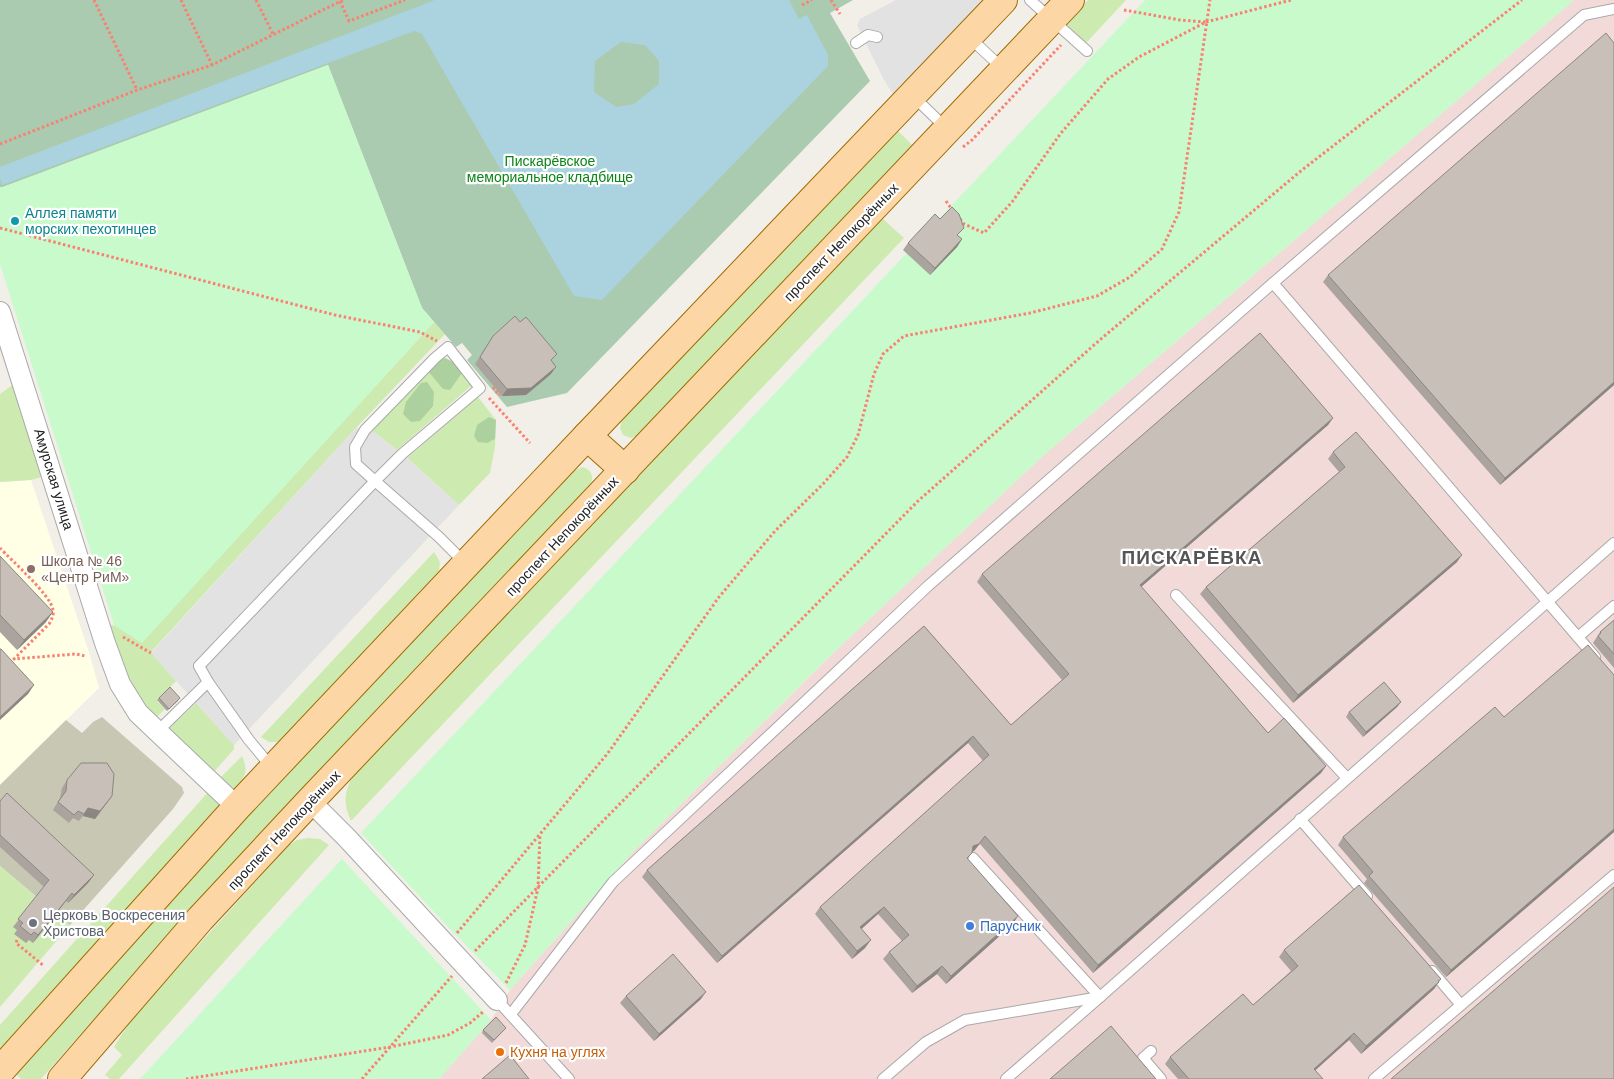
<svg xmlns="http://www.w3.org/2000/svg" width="1614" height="1079" font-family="Helvetica,sans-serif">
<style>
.commercial{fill:#f2dad9}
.education{fill:#ffffe5}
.construction{fill:#c7c7b4}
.grass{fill:#cdebb0}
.forest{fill:#add19e}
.cemetery{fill:#aacbaf}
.park{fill:#c8facc}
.parking{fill:#e2e2e2}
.water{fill:#aad3df;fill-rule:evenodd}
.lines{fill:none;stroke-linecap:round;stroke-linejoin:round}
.service-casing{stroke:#a9a9a9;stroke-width:12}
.minor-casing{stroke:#a9a9a9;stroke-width:22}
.primary-casing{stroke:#a06b00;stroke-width:30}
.path{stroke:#fa8072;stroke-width:3;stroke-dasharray:2.5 2.5;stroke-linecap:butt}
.service{stroke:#fff;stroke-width:10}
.minor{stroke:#fff;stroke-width:20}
.primary{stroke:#fcd6a4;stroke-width:28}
.wall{fill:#aba49e}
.shaded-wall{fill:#8b8681}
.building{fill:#c7bfb8;stroke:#8b8681}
.culture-dot{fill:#0f9aa8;stroke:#fff;stroke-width:2}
.education-dot{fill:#8d6e63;stroke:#fff;stroke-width:2}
.worship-dot{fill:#6b7280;stroke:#fff;stroke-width:2}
.shop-dot{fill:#3f7fe0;stroke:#fff;stroke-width:2}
.food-dot{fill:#e8710a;stroke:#fff;stroke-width:2}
.labels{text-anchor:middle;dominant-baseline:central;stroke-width:4.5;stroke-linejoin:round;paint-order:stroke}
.park-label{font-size:14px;fill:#0c8416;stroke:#fff}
.culture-label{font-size:14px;fill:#0d838f;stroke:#fff;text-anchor:start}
.street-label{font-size:14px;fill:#222;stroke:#fff}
.education-label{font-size:14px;fill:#785e54;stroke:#fff;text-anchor:start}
.worship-label{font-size:14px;fill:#5b616d;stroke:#fff;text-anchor:start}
.shop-label{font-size:14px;fill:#366cbe;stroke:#fff;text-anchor:start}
.food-label{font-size:14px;fill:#c56008;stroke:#fff;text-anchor:start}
.district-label{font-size:19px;font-weight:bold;letter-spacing:1px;fill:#555;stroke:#fff}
</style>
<rect width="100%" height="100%" fill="#f2efe9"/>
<!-- commercial -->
<polygon class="commercial" points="1574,0 1614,0 1614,1079 439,1079 491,1020 510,990 633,852 831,655 1044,455"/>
<!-- education -->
<polygon class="education" points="31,480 89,652 99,688 0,785 0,482"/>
<!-- construction -->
<polygon class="construction" points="102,717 182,787 184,793 173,809 70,925 0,866 0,785 66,720 82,733 93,722"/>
<!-- grass -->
<g class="grass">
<polygon points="1088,0 1126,0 1086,43 1065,24"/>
<polygon points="897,130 912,145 638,435 631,438 623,435 620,428 622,420"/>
<path d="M 882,218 L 904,238 L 351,821 C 343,804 344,792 353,776 Z"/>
<polygon points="434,322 445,334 356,428 151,652 176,681 157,701 165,709 155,719 125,682 106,626 114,625 142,642"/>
<polygon points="445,358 453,362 472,385 397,450 371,430 439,361"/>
<polygon points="14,384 45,476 31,480 0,482 0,394"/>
<polygon points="478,397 496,420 495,447 490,473 459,505 407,458"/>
<path d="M 582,467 C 591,469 595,477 590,485 L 263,830 L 190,910 L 41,1079 L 21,1079 L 16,1074 L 246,817 L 574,471 Z"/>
<polygon points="434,552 440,562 439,571 278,742 269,742 261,737"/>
<polygon points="196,703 234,745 234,749 213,773 166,731"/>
<path d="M 242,756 C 250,774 243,779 232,791 L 219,779 Z"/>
<polygon points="210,790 222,801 0,1051 0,1025"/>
<polygon points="308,838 320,839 329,845 119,1079 110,1079 105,1075 122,1055 114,1047 133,1017 289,845 297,840"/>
<polygon points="0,866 70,925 0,1007"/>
</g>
<!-- forest -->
<g class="forest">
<polygon points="445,358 453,362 462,373 450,390 443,389 428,371 439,361"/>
<polygon points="427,382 434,392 433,406 420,421 411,422 403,414 406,402 421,383"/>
<polygon points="489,417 496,420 495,439 487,443 478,442 474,436 477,425"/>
</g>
<!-- cemetery -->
<polygon class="cemetery" points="0,0 853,0 830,13 870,81 567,393 507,407 467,360 472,355 462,343 456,347 422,308 328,65 3,187 0,187"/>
<!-- park -->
<g class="park">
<polygon points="1145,0 1574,0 1044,455 831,655 633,852 510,990 449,928 361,833"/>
<polygon points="328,65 422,308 434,322 142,643 114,625 0,264 0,187 3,187"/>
<polygon points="342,859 491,1020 439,1079 140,1079"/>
</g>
<!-- parking -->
<g class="parking">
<polygon points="896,0 985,0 894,96 883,78 857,25 860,19"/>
<polygon points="356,428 371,430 402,454 459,505 234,745 151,653"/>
</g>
<!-- water -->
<path class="water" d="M 435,0 L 789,0 L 799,19 L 807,15 L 828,55 L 828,66 L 602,300 L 574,296 L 422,34 L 414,31 L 2,185 L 0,178 L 0,167 ZM 621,42 L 645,45 L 659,61 L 659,84 L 634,104 L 616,107 L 594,92 L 595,61 Z"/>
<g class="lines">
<defs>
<g id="service">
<polyline points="1030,0 1087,51"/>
<polyline points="969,37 1002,68"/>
<polyline points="856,43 868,35 877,37"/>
<polyline points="913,96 947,129"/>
<polyline points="1273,283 1595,657"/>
<polygon points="448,347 480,388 402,454 375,481 356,464 355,447 365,430 435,358"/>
<polyline points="1176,595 1347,778"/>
<polyline points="1578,637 1614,606"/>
<polyline points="158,731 208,682"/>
<polyline points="273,769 249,740 208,682 199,666 375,481 439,537 466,564"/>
<polyline points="1300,819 1367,896"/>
<polyline points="973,858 1100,997 1006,1079"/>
<polyline points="1432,971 1461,1005"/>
<polyline points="497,1000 569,1079"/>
<polyline points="511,1014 613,882 928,586 1273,283 1584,15 1614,9"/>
<polyline points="1151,1051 1143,1058 1161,1079"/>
<polyline points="883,1079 926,1042 965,1020 1100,997 1614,543"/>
<polyline points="1374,1079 1614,875"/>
</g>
<g id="minor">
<polyline points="0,312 105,643 120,684 138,713 237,807"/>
<polyline points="310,801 347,838 497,1000"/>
</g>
<g id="primary">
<polyline points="587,436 625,470"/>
<polyline points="0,1071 237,807 587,436 1003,0"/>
<polyline points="62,1079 200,919 310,801 1070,0"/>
</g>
</defs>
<!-- service casing -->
<use href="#service" class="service-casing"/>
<!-- minor casing -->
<use href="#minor" class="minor-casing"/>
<!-- primary casing -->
<use href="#primary" class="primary-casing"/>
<!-- path -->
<g class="path">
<polyline points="94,0 137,90"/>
<polyline points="181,0 212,65"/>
<polyline points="256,0 273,34"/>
<polyline points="831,0 840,14"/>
<polyline points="340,1 349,21 405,0"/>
<polyline points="802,5 812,0"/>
<polyline points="1124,10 1180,20 1206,22"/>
<polyline points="0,144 137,90 212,65 343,0"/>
<polyline points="963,147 972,140 1061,45"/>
<polyline points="946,201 953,211"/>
<polyline points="960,219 964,224 984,233 1012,202 1061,133 1108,79 1139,57 1206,22 1291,0"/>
<polyline points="0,228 335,315 420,332 437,341"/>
<polyline points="493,387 499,395 500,394"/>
<polyline points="489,398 530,443"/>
<path d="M 0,548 C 11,560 51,595 53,610 C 54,615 52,619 49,624 L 14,659 L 76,654 L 85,656"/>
<polyline points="123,637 151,653"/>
<polyline points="457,933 608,753 719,597 775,531 823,484 847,457 858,435 874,374 883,354 904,336 1030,313 1097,296 1130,277 1162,249 1179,212 1210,0"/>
<polyline points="17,940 16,943 44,966"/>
<polyline points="475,951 918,501 1102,338 1302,170 1522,0"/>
<polyline points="506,983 525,945 538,888 540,834"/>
<polyline points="186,1079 390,1047 448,1035 470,1023 484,1011"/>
<polyline points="362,1079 452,976"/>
</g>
<!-- service -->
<use href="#service" class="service"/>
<!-- minor -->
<use href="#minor" class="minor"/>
<!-- primary -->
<use href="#primary" class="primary"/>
</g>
<!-- wall -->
<g class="wall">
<polygon points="958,236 962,239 957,247 930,275 903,250 908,243"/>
<polygon points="1328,275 1614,385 1500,485 1323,282"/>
<polygon points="493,336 552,362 551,374 526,395 502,396 475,364"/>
<polygon points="1333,418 1328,425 1141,587 1268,733 1326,766 1321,773 1093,973 980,844 974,851 972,852 968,859 1013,924 946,984 937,974 912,993 883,959 889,952 902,941 878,914 861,929 865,948 852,959 815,914 820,907 983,761 968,743 717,963 642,877 647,870 924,626 1011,725 1062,680 977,582 982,574"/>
<polygon points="1333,452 1457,562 1293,703 1200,594 1206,587 1339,472 1328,459"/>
<polygon points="0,556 46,622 17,650 0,632"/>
<polygon points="1614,620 1614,668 1593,643 1600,632"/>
<polygon points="1614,675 1614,832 1446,977 1364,883 1367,879 1338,845 1343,837 1504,717"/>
<polygon points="159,698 178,701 167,711 157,700"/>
<polygon points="1401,702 1397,707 1363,737 1346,717 1349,712"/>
<polygon points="67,780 112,796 95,819 83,816 79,821 73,818 69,823 53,810 60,798 62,788"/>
<polygon points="0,801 94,875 88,883 68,903 66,901 33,943 29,940 26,943 14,934 17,930 13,927 44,887 0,847"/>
<polygon points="1284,950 1439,982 1434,989 1361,1054 1349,1040 1315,1070 1323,1079 1178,1079 1165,1064 1170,1057 1253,1005 1291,971 1279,957"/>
<polygon points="626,996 701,999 654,1041 620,1003"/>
<polygon points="506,1028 492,1043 482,1033 483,1030"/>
</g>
<!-- shaded-wall -->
<g class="shaded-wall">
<polygon points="962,239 957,247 930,275 935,268"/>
<polygon points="556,367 551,374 526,395 502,396 507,389"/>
<polygon points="1614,382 1614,385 1500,485 1505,478"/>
<polygon points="1333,418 1328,425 1134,593 1140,585"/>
<polygon points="1462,555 1457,562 1293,703 1298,695"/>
<polygon points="53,612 46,622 17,650 24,640"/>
<polygon points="34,685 28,694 0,720 0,717"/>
<polygon points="1401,702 1397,707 1363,737 1366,732"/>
<polygon points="973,736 968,743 717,963 722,956"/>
<polygon points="1326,766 1321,773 1093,973 1098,965"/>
<polygon points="112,796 95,819 83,816 88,808"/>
<polygon points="1614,829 1614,832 1446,977 1451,970"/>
<polygon points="985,836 974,851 968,853 973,846"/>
<polygon points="94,875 88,883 68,903 74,895"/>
<polygon points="72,893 66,901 33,943 38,935"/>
<polygon points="884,907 878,914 855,935 860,927"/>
<polygon points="1018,916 1013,924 946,984 951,976"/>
<polygon points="871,940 865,948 852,959 857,951"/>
<polygon points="942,966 937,974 912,993 917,986"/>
<polygon points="1441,979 1434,989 1361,1054 1366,1046"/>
<polygon points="706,992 701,999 654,1041 659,1034"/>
<polygon points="1354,1033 1349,1040 1309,1076 1314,1069"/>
</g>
<!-- building -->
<g class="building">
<polygon points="1606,33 1614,43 1614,382 1505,478 1328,275"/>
<polygon points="952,207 959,214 964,228 957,235 962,239 935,268 908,243 935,214 940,219"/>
<polygon points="515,316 520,322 526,317 557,354 551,360 556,367 531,388 507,389 480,357 493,336"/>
<polygon points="1260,333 1333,418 1140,585 1268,733 1284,718 1326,766 1098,965 985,836 979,844 973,846 972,853 967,858 1018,916 951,976 942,966 917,986 889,952 909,935 884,907 860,927 871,940 857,951 820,907 989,755 973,736 722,956 647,870 924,626 1011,725 1069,674 982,574"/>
<polygon points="1356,432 1462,555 1298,695 1206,587 1345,467 1333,452"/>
<polygon points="0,556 53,612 24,640 0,615"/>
<polygon points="1614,620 1614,654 1598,636 1601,633 1600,632"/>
<polygon points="1588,645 1614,675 1614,829 1451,970 1369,876 1373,872 1343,837 1495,707 1504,717"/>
<polygon points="0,649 1,649 34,685 0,717"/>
<polygon points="1384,682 1401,702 1366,732 1349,712"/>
<polygon points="170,687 180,698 169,709 159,698"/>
<polygon points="81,763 107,763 114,774 112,796 100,811 88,808 84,814 78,811 74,815 58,802 66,791 67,780"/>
<polygon points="7,793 94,875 74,895 72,893 38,935 34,932 31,935 20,926 23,923 18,919 49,880 0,835 0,801"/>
<polygon points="1359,885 1441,979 1438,981 1439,982 1366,1046 1354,1033 1314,1069 1323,1079 1189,1079 1170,1057 1243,994 1253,1005 1298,966 1284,950"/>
<polygon points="1614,887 1614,1079 1391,1079"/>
<polygon points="673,954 706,992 659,1034 626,996"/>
<polygon points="496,1017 506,1028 494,1040 483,1030"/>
<polygon points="1111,1026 1156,1079 1050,1079"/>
<polygon points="510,1055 529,1079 482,1079"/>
</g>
<!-- markers -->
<circle class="culture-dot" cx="15" cy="221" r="5"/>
<circle class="education-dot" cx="31" cy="569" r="5"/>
<circle class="worship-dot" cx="33" cy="923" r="5"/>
<circle class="shop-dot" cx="970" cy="926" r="5"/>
<circle class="food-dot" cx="500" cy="1052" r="5"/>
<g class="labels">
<!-- park labels -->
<g class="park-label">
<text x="550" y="161">Пискарёвское<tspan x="550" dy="16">мемориальное кладбище</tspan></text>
</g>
<!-- culture labels -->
<g class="culture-label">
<text x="25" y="213">Аллея памяти<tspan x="25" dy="16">морских пехотинцев</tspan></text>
</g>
<!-- street labels -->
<g class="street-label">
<text transform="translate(841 242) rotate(-46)">проспект Непокорённых</text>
<text transform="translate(54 479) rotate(73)">Амурская улица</text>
<text transform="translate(562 536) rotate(-47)">проспект Непокорённых</text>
<text transform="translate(284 830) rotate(-47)">проспект Непокорённых</text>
</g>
<!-- education labels -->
<g class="education-label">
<text x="41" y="561">Школа № 46<tspan x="41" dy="16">«Центр РиМ»</tspan></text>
</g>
<!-- worship labels -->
<g class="worship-label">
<text x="43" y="915">Церковь Воскресения<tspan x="43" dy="16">Христова</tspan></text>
</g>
<!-- shop labels -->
<g class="shop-label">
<text x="980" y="926">Парусник</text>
</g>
<!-- food labels -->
<g class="food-label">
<text x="510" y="1052">Кухня на углях</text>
</g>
<!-- district labels -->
<g class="district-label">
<text x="1192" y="557">ПИСКАРЁВКА</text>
</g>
</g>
</svg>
